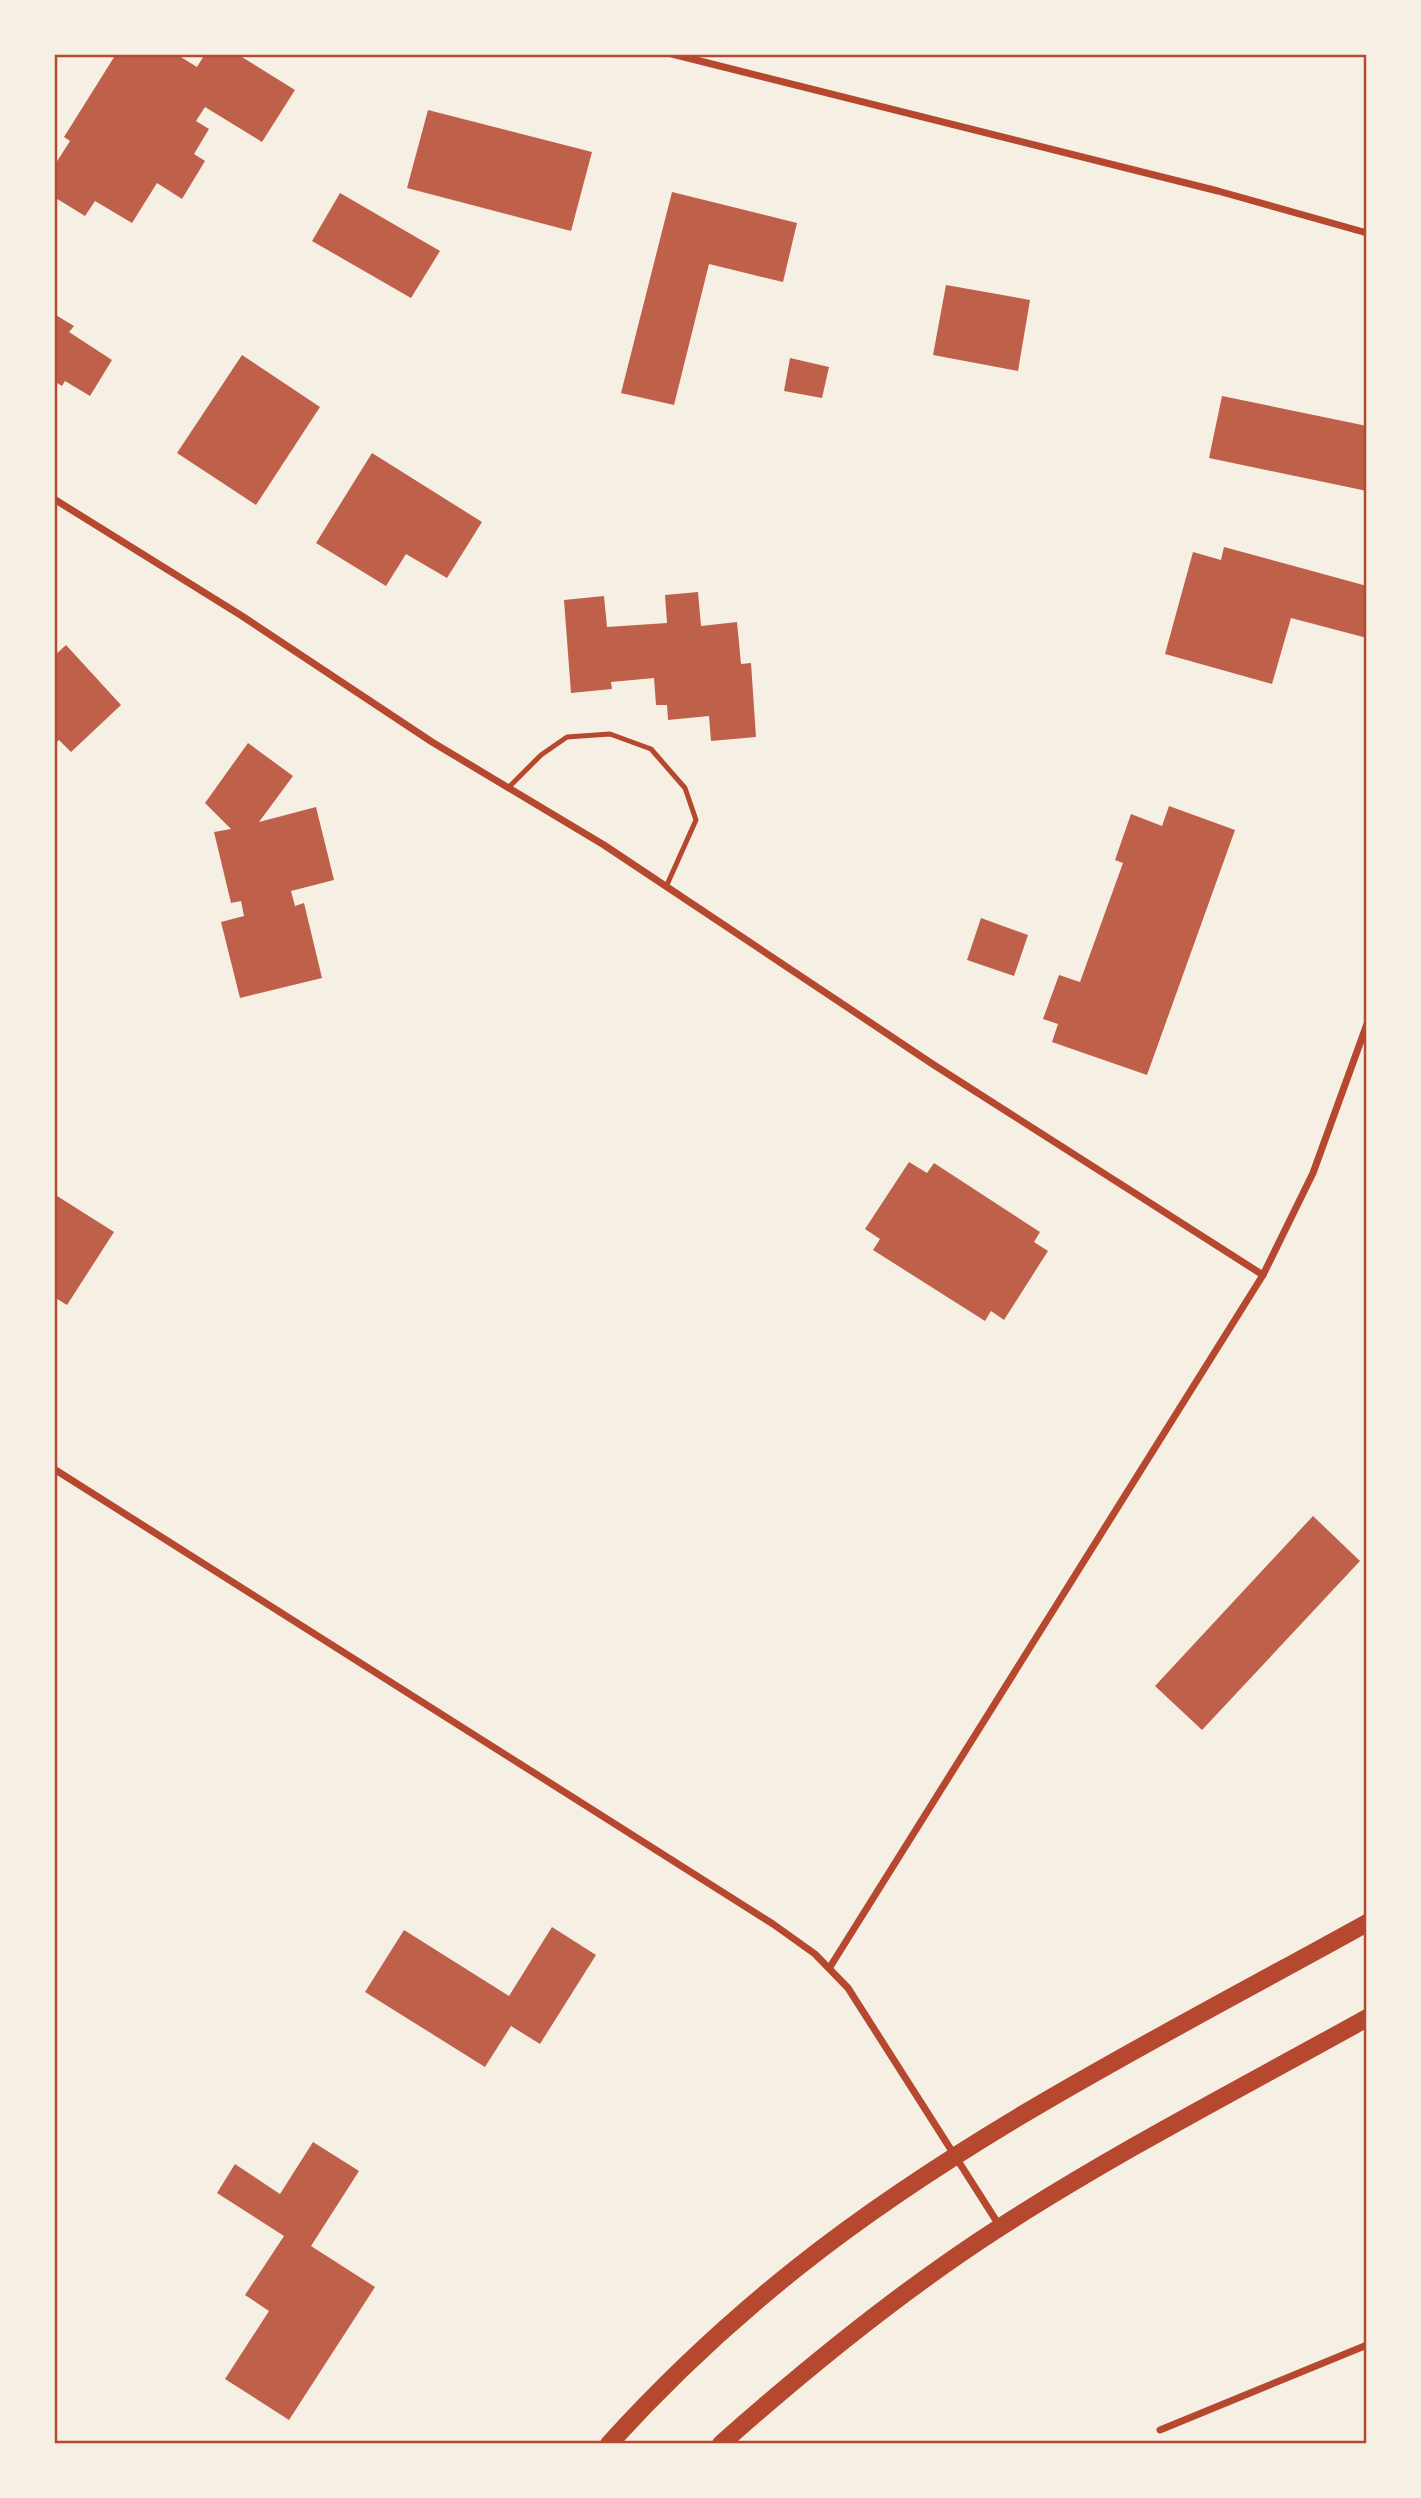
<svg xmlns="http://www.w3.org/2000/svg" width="1421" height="2498" font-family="Signika,sans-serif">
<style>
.building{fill:#bf614a}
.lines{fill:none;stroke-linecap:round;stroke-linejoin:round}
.service{stroke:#b5482f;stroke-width:5}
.minor{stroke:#b5482f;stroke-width:7}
.primary{stroke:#b5482f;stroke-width:18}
.neatline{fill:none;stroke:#b5482f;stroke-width:2.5}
</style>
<rect width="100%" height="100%" fill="#f6efe4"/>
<!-- building -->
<g class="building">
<polygon points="116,54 176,54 197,67 205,54 237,54 295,90 262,142 205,107 196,121 209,129 194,154 205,161 182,199 157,183 132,223 95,201 85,216 54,197 54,166 70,141 64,137"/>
<polygon points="428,110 592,152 571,231 407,188"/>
<polygon points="672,192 797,223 783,282 709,264 674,405 621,393"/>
<polygon points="340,193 440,251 411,298 312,241"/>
<polygon points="946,285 1030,300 1018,371 933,355"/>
<polygon points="54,314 74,326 69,332 112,360 90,396 65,381 62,386 54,381"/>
<polygon points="242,355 320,407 256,505 177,453"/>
<polygon points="790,358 829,367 822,398 784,391"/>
<polygon points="1222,396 1367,426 1367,491 1209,458"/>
<polygon points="372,453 482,522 447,578 406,554 386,586 316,543"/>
<polygon points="1224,547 1367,586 1367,638 1291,618 1272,684 1165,654 1193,552 1221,560"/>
<polygon points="698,592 701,626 737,622 741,664 751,663 756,737 711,741 709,716 668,720 667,705 656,705 654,678 611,682 612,689 571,693 564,600 604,596 607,627 667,623 665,595"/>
<polygon points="66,645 121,705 71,752 59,740 54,744 54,656"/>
<polygon points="248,743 293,776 259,822 316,807 334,880 291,891 295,906 304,903 322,978 240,998 221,922 244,916 241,901 231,903 214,832 231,829 205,803"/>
<polygon points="1169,806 1235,830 1147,1075 1052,1042 1058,1024 1043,1019 1059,975 1080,982 1123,863 1115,860 1131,814 1162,826"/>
<polygon points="981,918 1028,935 1014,976 967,960"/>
<polygon points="909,1162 927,1173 934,1163 1040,1232 1034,1242 1048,1251 1004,1320 991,1311 985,1321 873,1250 880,1239 865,1229"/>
<polygon points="54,1194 114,1232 67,1305 54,1297"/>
<polygon points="1313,1516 1360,1561 1202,1730 1155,1686"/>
<polygon points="552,1927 596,1955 540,2044 511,2026 485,2067 365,1992 404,1930 509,1996"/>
<polygon points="313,2142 359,2171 311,2246 375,2287 289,2420 225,2379 269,2311 245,2295 284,2236 217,2193 235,2164 280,2194"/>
</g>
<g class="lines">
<!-- service -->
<polyline class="service" points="508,788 541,755 567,737 610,734 651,749 685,788 696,820 666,887"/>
<!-- minor -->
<g class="minor">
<polyline points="672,54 1218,191 1367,233"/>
<polyline points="54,499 242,616 432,742 604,845 934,1065 1263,1275"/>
<polyline points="54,1469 773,1924 815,1954 848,1988 999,2225"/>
<polyline points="830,1967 1263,1275 1313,1173 1367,1024"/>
<polyline points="1160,2430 1367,2345"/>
</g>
<!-- primary -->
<g class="primary">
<path d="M 609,2444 C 667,2380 730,2321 798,2267 C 968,2132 1176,2029 1367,1923"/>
<path d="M 721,2444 C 810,2365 902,2290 1002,2226 C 1120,2150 1245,2086 1367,2018"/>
</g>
</g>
<!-- border -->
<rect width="1421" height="2498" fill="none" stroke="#f6efe4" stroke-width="112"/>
<rect x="56" y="56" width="1309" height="2386" class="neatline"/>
</svg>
